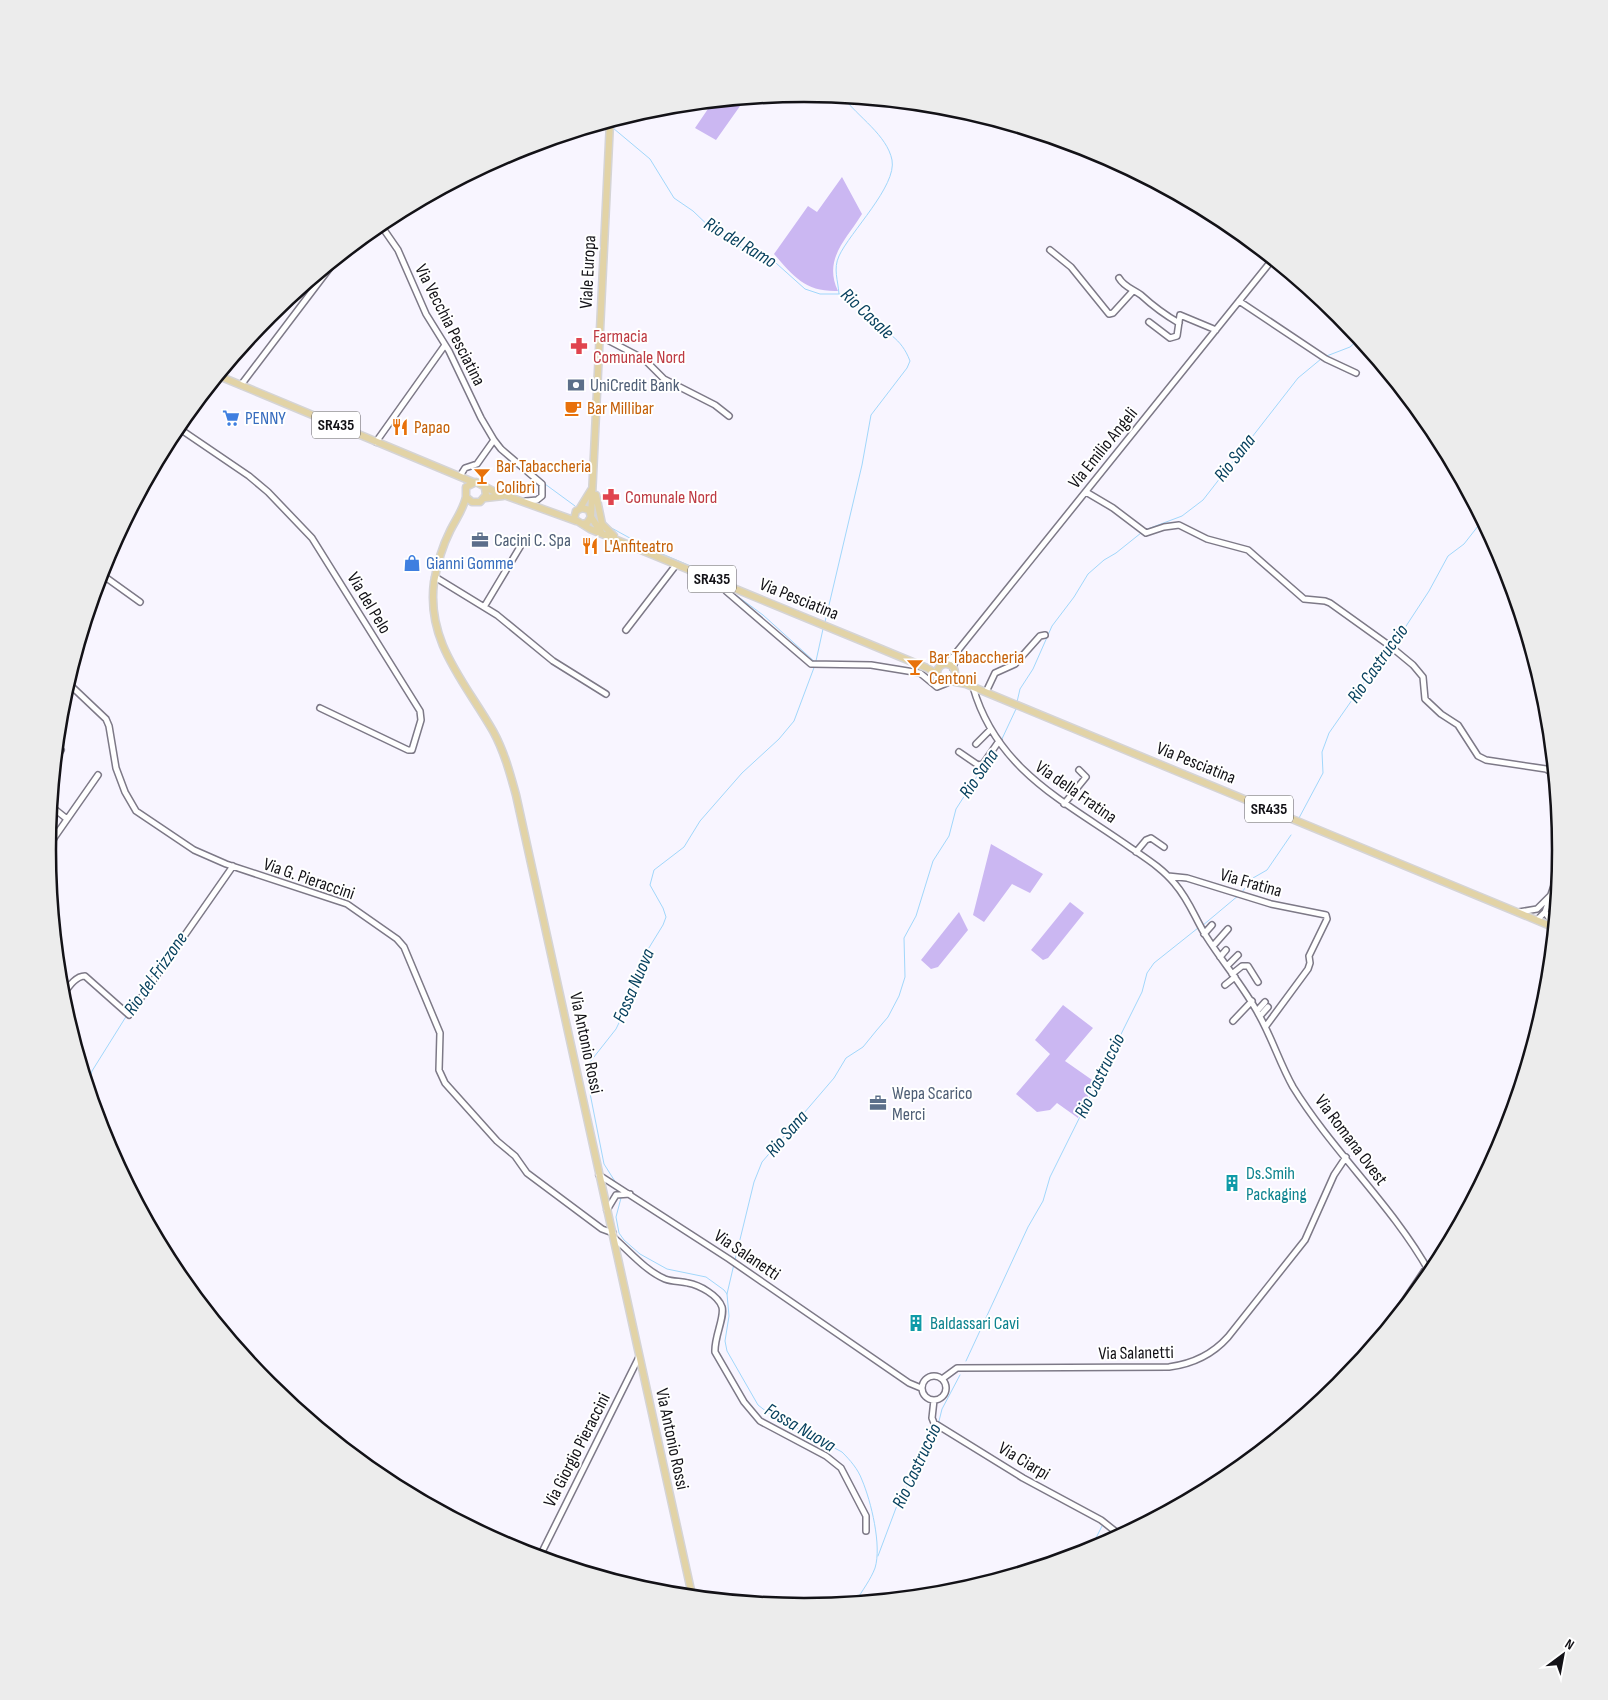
<svg xmlns="http://www.w3.org/2000/svg" width="1608" height="1700" viewBox="0 0 1608 1700" font-family="'Sofia Sans Condensed',sans-serif">
<style>
.green{fill:#cbb7f2}
.lines{fill:none;stroke-linecap:round;stroke-linejoin:round}
.stream{stroke:#a1d7fb;stroke-width:1}
.minor-casing{stroke:#7d7987;stroke-width:8}
.major-casing{stroke:#d5d4d5;stroke-width:9}
.minor{stroke:#fff;stroke-width:5}
.major{stroke:#e2d3a6;stroke-width:6}
.labels{text-anchor:middle;dominant-baseline:central;stroke-width:4;stroke-linejoin:round;paint-order:stroke}
.shield{fill:#fff;stroke:#5a595d;stroke-width:1}
.shield-label{font-size:16px;font-weight:bold;fill:#131217}
.street-label{font-size:18px;fill:#131217;stroke:#fff}
.health-label{font-size:18px;fill:#be3a42;stroke:#fff;text-anchor:start}
.service-label{font-size:18px;fill:#4e5e75;stroke:#fff;text-anchor:start}
.food-label{font-size:18px;fill:#c56008;stroke:#fff;text-anchor:start}
.shop-label{font-size:18px;fill:#366cbe;stroke:#fff;text-anchor:start}
.culture-label{font-size:18px;fill:#0d838f;stroke:#fff;text-anchor:start}
.water-label{font-size:19px;font-style:italic;fill:#09425f;stroke:#fff}
.rim{fill:none;stroke:#131217;stroke-width:2.5}
</style>
<rect width="100%" height="100%" fill="#f8f5ff"/>
<path class="green" d="M 745,99 L 716,140 L 695,128 L 712,103 Z
M 842,177 L 862,214 C 846,240 823,259 838,291 C 806,292 794,277 774,254 L 808,206 L 817,212 Z
M 991,844 L 1043,874 L 1030,893 L 1012,884 L 984,922 L 973,915 Z
M 1070,902 L 1084,913 L 1048,958 L 1043,960 L 1031,950 Z
M 959,912 L 968,930 L 938,967 L 931,969 L 921,960 Z
M 1063,1005 L 1093,1028 L 1065,1061 L 1095,1082 L 1078,1118 L 1057,1103 L 1050,1110 L 1037,1112 L 1016,1094 L 1050,1054 L 1035,1040 Z"/>
<g class="lines">
<path class="stream" d="M 613,128 L 650,159 L 674,198 L 693,211 L 715,232 L 740,247 L 767,255 L 805,289 L 820,294 L 839,294
M 451,349 L 471,391
M 1324,357 L 1350,347 L 1359,339
M 545,484 L 575,506
M 608,526 L 646,547 L 728,582
M 1145,530 L 1182,516 L 1203,500 L 1298,378 L 1321,359
M 729,590 L 763,615 L 815,662
M 825,622 L 862,465 L 871,415 L 907,368 L 910,361 C 901,337 886,333 869,319 C 858,310 853,299 839,294 C 838,280 833,269 839,256 C 850,232 897,186 892,160 C 887,135 858,117 843,97
M 1393,646 L 1429,591 L 1448,556 L 1464,544 L 1482,521
M 816,661 L 823,629
M 1017,702 L 1020,689 L 1033,669 L 1052,626 L 1074,597 L 1088,574 L 1104,560 L 1116,553 L 1141,533
M 1001,741 L 1016,709
M 1299,818 L 1323,773 L 1322,752 L 1329,733 L 1375,667 L 1391,649
M 1242,892 L 1253,878 L 1267,870 L 1291,835
M 1202,926 L 1239,895
M 88,1082 L 92,1071 L 127,1015
M 95,1106 L 139,1203
M 616,1183 L 604,1164 L 586,1073 L 590,1062 L 616,1029 L 629,1002 L 639,964 L 663,925 L 666,917 L 663,908 L 650,885 L 654,870 L 684,847 L 700,821 L 742,773 L 779,739 L 794,721 L 815,665
M 621,1198 L 616,1217 L 619,1233 L 624,1240 L 640,1254 L 667,1269 L 706,1277 L 724,1290 L 727,1294 L 729,1316 L 725,1341 L 727,1351 L 758,1405 L 767,1412 L 842,1452 C 850,1460 858,1469 862,1480 C 871,1501 882,1546 875,1568 C 871,1579 862,1591 856,1601
M 735,1260 L 754,1182 L 762,1162 L 834,1078 L 846,1058 L 863,1047 L 876,1031 L 888,1017 L 899,996 L 905,977 L 904,938 L 916,916 L 933,861 L 949,836 L 956,809 L 983,767
M 727,1294 L 734,1264
M 966,1361 L 1028,1227 L 1043,1201 L 1050,1177 L 1142,992 L 1147,973 L 1154,963 L 1198,928
M 938,1425 L 942,1409 L 960,1375
M 1090,1550 L 1102,1526
M 878,1556 L 896,1508 L 936,1428"/>
<g class="minor-casing">
<path id="minor" d="M 380,224 L 398,250 L 426,314 L 449,351 L 481,418 L 494,440 L 501,449 L 542,484 L 542,496 L 537,500 L 526,501
M 1050,250 L 1071,267 L 1109,314 L 1113,313 L 1133,291
M 1119,278 C 1124,287 1133,289 1141,295 C 1153,306 1165,315 1179,323
M 1239,301 L 1326,359 L 1356,373
M 1149,322 L 1170,338 L 1177,336 L 1180,315 L 1216,330
M 600,336 L 644,359 L 664,379 L 715,405 L 729,416
M 241,385 L 335,261
M 177,427 L 249,476 L 268,492 L 312,538 L 420,711 L 421,720 L 412,750 L 408,750 L 320,708
M 376,442 L 445,345
M 460,476 L 465,468 L 477,464 L 494,440
M 1086,492 L 1113,508 L 1146,533 L 1164,527 L 1179,525 L 1207,539 L 1248,550 L 1304,599 L 1325,601 L 1330,603 L 1390,646 L 1413,665 L 1423,677 L 1425,699 L 1441,714 L 1458,725 L 1478,756 L 1486,760 L 1546,769 L 1553,773
M 101,574 L 140,602
M 435,577 L 497,615 L 553,661 L 606,694
M 724,584 L 726,591 L 811,664 L 871,665 L 920,673 L 937,687 L 947,683
M 484,607 L 520,547
M 626,630 L 676,565
M 947,664 L 1272,260
M 953,668 L 957,655
M 68,683 L 106,719 L 109,726 L 116,768 L 125,792 L 136,811 L 194,850 L 226,864 L 347,904 L 397,939 L 404,947 L 440,1033 L 439,1070 L 445,1083 L 497,1141 L 515,1156 L 527,1173 L 602,1229 L 613,1233
M 973,687 C 997,771 1066,802 1131,848 C 1147,859 1163,869 1175,884 C 1189,900 1195,918 1206,936 C 1223,963 1244,987 1259,1015 C 1272,1038 1280,1064 1293,1087 C 1333,1152 1393,1206 1430,1273
M 986,692 L 995,673 L 1015,664 L 1040,636 L 1045,635
M 976,744 L 991,729
M 959,752 L 978,765 L 983,764 L 999,741
M 57,756 L 61,750
M 1064,804 L 1086,777 L 1079,770
M 52,807 L 67,819
M 49,832 L 54,838
M 1136,852 L 1146,840 L 1151,838 L 1164,847
M 48,853 L 54,838 L 98,775
M 1168,876 L 1187,878 L 1271,904 L 1326,915 L 1327,919 L 1309,956 L 1310,963 L 1308,969 L 1266,1026
M 1519,912 L 1537,909 L 1550,896
M 1545,912 L 1553,924
M 1537,920 L 1545,912 L 1558,874
M 1204,934 L 1212,925
M 1213,946 L 1228,929
M 1220,957 L 1226,950
M 1227,966 L 1238,955
M 1232,974 L 1242,966 L 1248,966 L 1258,982
M 1225,985 L 1235,977
M 62,996 C 68,988 75,976 85,976 L 129,1015 L 233,866
M 1257,1011 L 1265,1002
M 1260,1016 L 1268,1007
M 1233,1021 L 1252,1001
M 599,1175 L 729,1259 L 909,1383 L 921,1388
M 607,1210 L 616,1195 L 630,1194
M 614,1238 C 630,1252 646,1271 665,1279 C 673,1282 681,1281 688,1283 C 699,1285 718,1295 722,1307 C 725,1317 714,1337 715,1352 L 744,1402 L 760,1421 L 826,1456 L 841,1468 L 866,1516 L 866,1531
M 1388,1325 L 1427,1267
M922 1388a12 12 0 1 1 24 0a12 12 0 1 1-24 0Z
M 942,1379 L 957,1368 L 1169,1367 C 1192,1364 1212,1355 1228,1337 L 1305,1240 L 1334,1175 L 1346,1157
M 934,1400 L 932,1418 L 934,1423 L 1023,1478 L 1101,1520 L 1120,1535
M 540,1556 L 639,1357"/>
</g>
<g class="major-casing">
<path id="major" d="M 219,376 L 473,482
M 485,488 L 486,495 L 480,502 L 472,502 L 466,497 L 466,487 L 476,482 L 493,491 L 576,521
M 596,495 L 602,524 L 614,536
M 466,497 C 463,510 456,519 450,531 C 442,547 437,565 434,582 C 426,642 465,682 493,731 C 504,751 510,773 516,795 L 692,1595
M 485,498 L 503,496
M 580,508 L 591,490
M 582,524 L 587,523 L 591,517 L 589,510 L 582,508 L 576,511 L 574,519 L 590,529 L 862,641 L 927,668 L 937,674
M 601,532 L 591,517 L 610,122
M937 673a9 9 0 1 1 18 0a9 9 0 1 1-18 0Z
M 951,681 L 966,684 L 1553,927"/>
</g>
<use href="#minor" class="minor"/>
<use href="#major" class="major"/>
</g>
<defs>
<g id="pharmacy-bare" transform="scale(1.35)"><path d="M-2-6h4v4h4v4h-4v4h-4v-4h-4v-4h4Z" fill="#e0444e" stroke="#fff" stroke-width="2.5" paint-order="stroke"/></g>
<g id="bank-bare" transform="scale(1.35)"><path d="M-6-4H6V4H-6ZM0-2.3a2.3 2.3 0 1 0 0 4.6a2.3 2.3 0 1 0 0-4.6Z" fill="#5c6f8a" stroke="#fff" stroke-width="2.5" paint-order="stroke"/></g>
<g id="cafe-bare" transform="scale(1.35)"><path d="M-5.5-4.5H6V0H3Q3 3.5 0 3.5H-2.5Q-5.5 3.5-5.5 0ZM3-3.2v2h1.7v-2ZM-6 4.5H4V6H-6Z" fill="#e8710a" stroke="#fff" stroke-width="2.5" paint-order="stroke"/></g>
<g id="supermarket-bare" transform="scale(1.35)"><path d="M-6-5.5h2.5l.6 2H6L4.5 2H-2.5L-4.4-4H-6ZM-1.5 3.2a1.3 1.3 0 1 0 .1 0ZM3 3.2a1.3 1.3 0 1 0 .1 0Z" fill="#3f7fe0" stroke="#fff" stroke-width="2.5" paint-order="stroke"/></g>
<g id="restaurant-bare" transform="scale(1.35)"><path d="M-5-6h1v4h1v-4h1v4h1v-4h1v5L-1.5 .5V6h-2V.5L-5-1ZM5-6V6H3V1.5H1.5Q1.5-4 5-6Z" fill="#e8710a" stroke="#fff" stroke-width="2.5" paint-order="stroke"/></g>
<g id="bar-bare" transform="scale(1.35)"><path d="M-6-5H6L.8 .8V4.5H3.5V6h-7V4.5H-.8V.8Z" fill="#e8710a" stroke="#fff" stroke-width="2.5" paint-order="stroke"/></g>
<g id="office-bare" transform="scale(1.35)"><path d="M-6-3h4V-5.5h4V-3h4V5H-6ZM-1-4.5V-3h2v-1.5ZM-6 0V1H6V0Z" fill="#5c6f8a" stroke="#fff" stroke-width="2.5" paint-order="stroke"/></g>
<g id="shop-bare" transform="scale(1.35)"><path d="M-5-2.5h2.3a2.7 3.5 0 0 1 5.4 0H5L5.5 6h-11ZM-1.5-2.5h3a1.5 2.3 0 0 0-3 0Z" fill="#3f7fe0" stroke="#fff" stroke-width="2.5" paint-order="stroke"/></g>
<g id="building-bare" transform="scale(1.35)"><path d="M-4-6H4V6H1V3H-1V6H-4ZM-2.5-4.3h1.7v1.8h-1.7ZM.8-4.3h1.7v1.8H.8ZM-2.5-1h1.7V.8h-1.7ZM.8-1h1.7V.8H.8Z" fill="#0f9aa8" stroke="#fff" stroke-width="2.5" paint-order="stroke"/></g>
</defs>
<g fill-rule="evenodd">
<use href="#pharmacy-bare" x="579" y="346"/>
<use href="#bank-bare" x="576" y="385"/>
<use href="#cafe-bare" x="573" y="408"/>
<use href="#supermarket-bare" x="231" y="418"/>
<use href="#restaurant-bare" x="400" y="427"/>
<use href="#bar-bare" x="482" y="476"/>
<use href="#pharmacy-bare" x="611" y="497"/>
<use href="#office-bare" x="480" y="540"/>
<use href="#restaurant-bare" x="590" y="546"/>
<use href="#shop-bare" x="412" y="563"/>
<use href="#bar-bare" x="915" y="667"/>
<use href="#office-bare" x="878" y="1103"/>
<use href="#building-bare" x="1232" y="1183"/>
<use href="#building-bare" x="916" y="1323"/>
</g>
<g class="labels">
<g class="shield">
<rect x="312" y="411.5" width="48" height="27" rx="4"/>
<rect x="688" y="565.5" width="48" height="27" rx="4"/>
<rect x="1245" y="795.5" width="48" height="27" rx="4"/>
</g>
<g class="shield-label">
<text x="336" y="425">SR435</text>
<text x="712" y="579">SR435</text>
<text x="1269" y="809">SR435</text>
</g>
<g class="street-label">
<text transform="translate(588 272) rotate(-87)">Viale Europa</text>
<text transform="translate(450 325) rotate(63)">Via Vecchia Pesciatina</text>
<text transform="translate(1103 448) rotate(-51)">Via Emilio Angeli</text>
<text transform="translate(799 599) rotate(22)">Via Pesciatina</text>
<text transform="translate(369 603) rotate(59)">Via del Pelo</text>
<text transform="translate(1196 763) rotate(22)">Via Pesciatina</text>
<text transform="translate(1076 792) rotate(35)">Via della Fratina</text>
<text transform="translate(309 879) rotate(19)">Via G. Pieraccini</text>
<text transform="translate(1251 883) rotate(16)">Via Fratina</text>
<text transform="translate(586 1043) rotate(78)">Via Antonio Rossi</text>
<text transform="translate(1351 1140) rotate(53)">Via Romana Ovest</text>
<text transform="translate(747 1255) rotate(34)">Via Salanetti</text>
<text transform="translate(1136 1353) rotate(-1)">Via Salanetti</text>
<text transform="translate(672 1439) rotate(78)">Via Antonio Rossi</text>
<text transform="translate(577 1450) rotate(-63)">Via Giorgio Pieraccini</text>
<text transform="translate(1024 1461) rotate(31)">Via Ciarpi</text>
</g>
<g class="health-label">
<text x="593" y="336">Farmacia<tspan x="593" dy="21">Comunale Nord</tspan></text>
<text x="625" y="497">Comunale Nord</text>
</g>
<g class="service-label">
<text x="590" y="385">UniCredit Bank</text>
<text x="494" y="540">Cacini C. Spa</text>
<text x="892" y="1093">Wepa Scarico<tspan x="892" dy="21">Merci</tspan></text>
</g>
<g class="food-label">
<text x="587" y="408">Bar Millibar</text>
<text x="414" y="427">Papao</text>
<text x="496" y="466">Bar Tabaccheria<tspan x="496" dy="21">Colibrì</tspan></text>
<text x="604" y="546">L'Anfiteatro</text>
<text x="929" y="657">Bar Tabaccheria<tspan x="929" dy="21">Centoni</tspan></text>
</g>
<g class="shop-label">
<text x="245" y="418">PENNY</text>
<text x="426" y="563">Gianni Gomme</text>
</g>
<g class="culture-label">
<text x="1246" y="1173">Ds.Smih<tspan x="1246" dy="21">Packaging</tspan></text>
<text x="930" y="1323">Baldassari Cavi</text>
</g>
<g class="water-label">
<text transform="translate(740 243) rotate(31)">Rio del Ramo</text>
<text transform="translate(867 314) rotate(43)">Rio Casale</text>
<text transform="translate(1235 458) rotate(-52)">Rio Sana</text>
<text transform="translate(1378 664) rotate(-55)">Rio Castruccio</text>
<text transform="translate(979 774) rotate(-56)">Rio Sana</text>
<text transform="translate(156 974) rotate(-55)">Rio del Frizzone</text>
<text transform="translate(634 986) rotate(-67)">Fossa Nuova</text>
<text transform="translate(1100 1076) rotate(-64)">Rio Castruccio</text>
<text transform="translate(787 1134) rotate(-49)">Rio Sana</text>
<text transform="translate(800 1428) rotate(30)">Fossa Nuova</text>
<text transform="translate(917 1466) rotate(-65)">Rio Castruccio</text>
</g>
</g>
<path d="M0 0H1608V1700H0ZM56 850a748 748 0 1 1 1496 0a748 748 0 1 1-1496 0Z" fill="#ececec" fill-rule="evenodd"/>
<path class="rim" d="M56 850a748 748 0 1 1 1496 0a748 748 0 1 1-1496 0Z"/>
<g transform="translate(1563 1655) rotate(32)" stroke="#ffffff" stroke-width="4" paint-order="stroke">
<path d="M0-4L9 19L0 12L-9 19Z" fill="#131217"/>
<text y="-8" font-size="14" font-weight="bold" text-anchor="middle" fill="#131217">N</text>
</g>
</svg>
